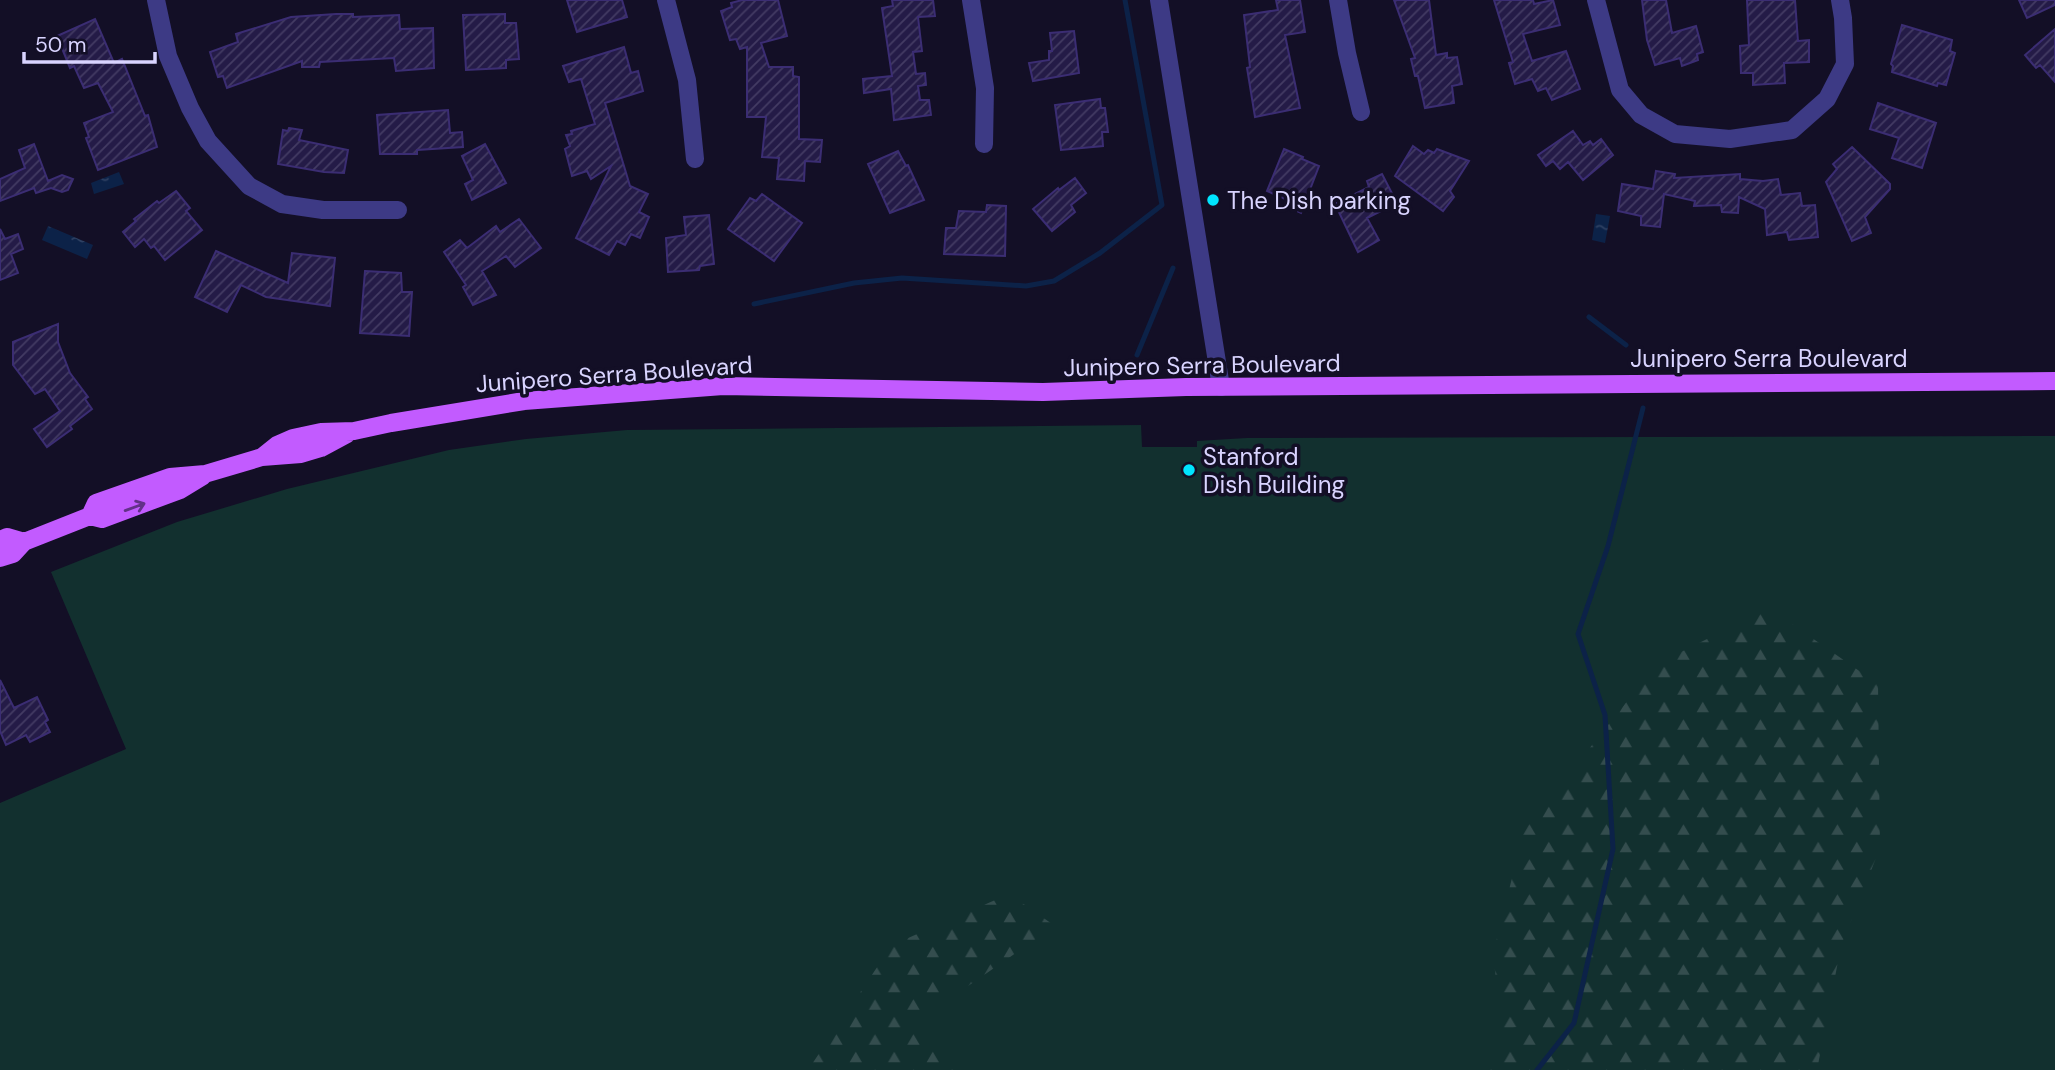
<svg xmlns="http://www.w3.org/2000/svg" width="2055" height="1070" viewBox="0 0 2055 1070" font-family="'DM Sans',sans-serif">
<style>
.green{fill:#12302f}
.forest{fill:url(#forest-firs)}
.water{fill:url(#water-ripples)}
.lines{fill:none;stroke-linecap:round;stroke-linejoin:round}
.stream{stroke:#0c2248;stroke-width:5}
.building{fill:url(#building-hatch);stroke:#3b2d73;stroke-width:2}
.minor{stroke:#3d3a85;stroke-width:18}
.tertiary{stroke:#3d3a85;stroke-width:18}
.primary{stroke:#c25bff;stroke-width:18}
.oneway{stroke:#623188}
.poi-dot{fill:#00e5ff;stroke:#130f26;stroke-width:2.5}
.labels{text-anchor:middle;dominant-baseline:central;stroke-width:7;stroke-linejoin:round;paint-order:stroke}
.poi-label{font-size:24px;fill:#d9d4ff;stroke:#130f26;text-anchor:start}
.street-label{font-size:24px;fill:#d9d4ff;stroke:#130f26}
</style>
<defs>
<pattern id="forest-firs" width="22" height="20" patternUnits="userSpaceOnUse" patternTransform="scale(1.75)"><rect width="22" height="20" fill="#12302f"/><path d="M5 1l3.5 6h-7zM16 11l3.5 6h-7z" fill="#344d4e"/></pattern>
<pattern id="water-ripples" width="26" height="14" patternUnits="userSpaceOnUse" patternTransform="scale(1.75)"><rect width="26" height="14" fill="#0c2248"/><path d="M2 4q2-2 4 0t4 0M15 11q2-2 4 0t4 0" fill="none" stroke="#2f4163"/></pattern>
<pattern id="building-hatch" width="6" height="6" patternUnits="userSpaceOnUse" patternTransform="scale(1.75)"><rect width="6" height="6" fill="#241b47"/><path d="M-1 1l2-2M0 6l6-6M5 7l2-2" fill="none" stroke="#433b63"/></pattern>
</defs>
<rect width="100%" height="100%" fill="#130f26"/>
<path class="green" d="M 1141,425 L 1142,447 L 1197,447 L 1197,441 L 1247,438 L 2055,436 L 2055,1070 L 0,1070 L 0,803 L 126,749 L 51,572 L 177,522 L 287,489 L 449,450 L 526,439 L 627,430 Z"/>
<path class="forest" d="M 1769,608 L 1878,684 L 1880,848 L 1841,946 L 1817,1070 L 1486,1070 L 1544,1019 L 1502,1031 L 1493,954 L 1524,830 L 1657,664 Z
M 1009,894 L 1055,926 L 916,1022 L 956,1070 L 808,1070 L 892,945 Z"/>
<path class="water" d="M 119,172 L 124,184 L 94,194 L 91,183 Z
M 1596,214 L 1610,216 L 1605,243 L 1592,240 Z
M 48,226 L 93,245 L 87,259 L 42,240 Z"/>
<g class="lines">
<path class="stream" d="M 754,304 L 854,283 L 902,278 L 1026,286 L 1054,281 L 1100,253 L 1162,205 L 1125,0
M 1589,317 L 1626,345
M 1137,355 L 1173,268
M 1537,1070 L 1574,1023 L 1613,849 L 1605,715 L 1578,634 L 1608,546 L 1643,408"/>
</g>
<path class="building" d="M 567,0 L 622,0 L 627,17 L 577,32 Z
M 742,0 L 778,0 L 787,36 L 761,43 L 769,67 L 793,67 L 793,76 L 799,77 L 799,139 L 822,140 L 820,162 L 805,161 L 804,181 L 777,179 L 779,158 L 762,157 L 766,117 L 747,117 L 747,47 L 740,49 L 736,39 L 730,40 L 721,11 L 732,7 L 731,3 Z
M 892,0 L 933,0 L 935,16 L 918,17 L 922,51 L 913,52 L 916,74 L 925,73 L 926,85 L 918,86 L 920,100 L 929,100 L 931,115 L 894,120 L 891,89 L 864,93 L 863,79 L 892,76 L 882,8 L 893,6 Z
M 1276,0 L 1300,0 L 1305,32 L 1285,35 L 1300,108 L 1255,117 L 1247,68 L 1250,67 L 1244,15 L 1278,10 Z
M 1394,0 L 1429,0 L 1436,55 L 1447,53 L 1447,58 L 1457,57 L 1462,84 L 1452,86 L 1454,103 L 1425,108 L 1418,76 L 1415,76 L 1411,59 L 1415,58 Z
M 1494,0 L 1533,0 L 1534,4 L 1553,0 L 1560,25 L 1523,34 L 1532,61 L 1566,51 L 1580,89 L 1552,100 L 1546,88 L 1538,91 L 1532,79 L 1515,84 L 1509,63 L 1513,62 Z
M 1642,0 L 1666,0 L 1672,33 L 1696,26 L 1703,52 L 1697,54 L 1698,60 L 1682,66 L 1680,58 L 1655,65 L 1647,40 Z
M 1747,0 L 1795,0 L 1798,41 L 1809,40 L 1809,62 L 1784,63 L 1785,83 L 1753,85 L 1753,73 L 1741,73 L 1740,46 L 1749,45 Z
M 2019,0 L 2055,0 L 2055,5 L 2027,18 Z
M 336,14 L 353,14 L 353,17 L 399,15 L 400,29 L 433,28 L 434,68 L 396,71 L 394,58 L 320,62 L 319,67 L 302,67 L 302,61 L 227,88 L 223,76 L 218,77 L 210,52 L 238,42 L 236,34 L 291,17 Z
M 505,14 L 505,23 L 516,23 L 519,59 L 506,60 L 506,68 L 466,70 L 463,15 Z
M 95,19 L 114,63 L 122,59 L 145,116 L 148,115 L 157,147 L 98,170 L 86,138 L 89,137 L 84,123 L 113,112 L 98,83 L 84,88 L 74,66 L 70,68 L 57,36 Z
M 1902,25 L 1952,40 L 1950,51 L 1955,53 L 1946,85 L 1938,83 L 1937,86 L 1892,72 L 1893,66 L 1891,64 Z
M 2055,29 L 2055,82 L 2040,65 L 2036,68 L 2025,55 Z
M 1074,31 L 1079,73 L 1033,81 L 1029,63 L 1049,60 L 1049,51 L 1052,51 L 1050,33 Z
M 624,47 L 631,73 L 638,71 L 643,91 L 605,103 L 630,186 L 648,194 L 639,212 L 649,217 L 640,238 L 631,234 L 625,245 L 617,241 L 609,255 L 576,238 L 611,166 L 591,179 L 587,171 L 572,176 L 565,149 L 570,146 L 566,135 L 572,134 L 571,131 L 595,124 L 581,79 L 569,82 L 563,66 Z
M 1100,99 L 1101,108 L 1105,108 L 1108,132 L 1102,132 L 1103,146 L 1061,150 L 1055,105 Z
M 1878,103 L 1936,123 L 1922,168 L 1892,158 L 1899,138 L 1870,129 Z
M 448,110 L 450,133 L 462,132 L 463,147 L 417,150 L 417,154 L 380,154 L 377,115 Z
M 289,128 L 302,130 L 299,140 L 348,150 L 344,173 L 324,172 L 278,164 L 283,130 L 288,131 Z
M 1573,131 L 1583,145 L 1590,141 L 1593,145 L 1601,139 L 1613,155 L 1583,180 L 1568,162 L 1560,169 L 1553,161 L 1546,166 L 1538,155 Z
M 34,144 L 48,181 L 62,175 L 73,179 L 68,190 L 62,192 L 51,188 L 36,193 L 34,188 L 0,201 L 0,179 L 25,168 L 19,150 Z
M 485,144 L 506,183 L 472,200 L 465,184 L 473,180 L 462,156 Z
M 1413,146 L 1424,154 L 1428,150 L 1434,153 L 1437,149 L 1469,161 L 1450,191 L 1454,197 L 1443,211 L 1395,176 Z
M 1852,147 L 1890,184 L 1890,189 L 1865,217 L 1871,233 L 1852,241 L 1826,182 L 1837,169 L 1833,164 Z
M 1284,149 L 1303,157 L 1302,159 L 1319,166 L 1301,213 L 1288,207 L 1290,201 L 1267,191 Z
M 898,151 L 906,166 L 908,165 L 924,200 L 890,213 L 868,164 Z
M 1656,171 L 1675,174 L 1674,178 L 1740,174 L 1740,179 L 1763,181 L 1778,179 L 1781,195 L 1800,193 L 1802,206 L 1815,205 L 1818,237 L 1789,240 L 1787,232 L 1767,235 L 1765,209 L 1739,197 L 1738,213 L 1722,212 L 1721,205 L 1694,206 L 1695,201 L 1664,194 L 1660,227 L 1641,225 L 1641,216 L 1618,211 L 1622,184 L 1653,189 Z
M 1382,174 L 1397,203 L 1367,218 L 1379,240 L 1358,252 L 1335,204 L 1369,187 L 1367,181 Z
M 1075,178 L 1086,193 L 1071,205 L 1075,212 L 1052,231 L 1033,209 L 1058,188 L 1059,190 Z
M 176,191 L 190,208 L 186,211 L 202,230 L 165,260 L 154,246 L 151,248 L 144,239 L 135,247 L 123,232 L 136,221 L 134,219 L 157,201 L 159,203 Z
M 762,194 L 802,223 L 774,261 L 728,229 L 750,198 L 756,201 Z
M 987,205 L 1006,206 L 1005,256 L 944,254 L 946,228 L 956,228 L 959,211 L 986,212 Z
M 709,215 L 714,264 L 700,266 L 699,270 L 668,272 L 666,238 L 686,235 L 684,217 Z
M 519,219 L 541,248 L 515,267 L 506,256 L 482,271 L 496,295 L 473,305 L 463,287 L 466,285 L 444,252 L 460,240 L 467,248 L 496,226 L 500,232 Z
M 0,229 L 5,239 L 18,234 L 23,249 L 11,254 L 18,273 L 0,280 Z
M 216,251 L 288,283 L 292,253 L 335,258 L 330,306 L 266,297 L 241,285 L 227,312 L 195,297 Z
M 365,271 L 401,273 L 402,292 L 412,292 L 409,336 L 360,333 Z
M 58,324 L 58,342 L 70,373 L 88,397 L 85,399 L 92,409 L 70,426 L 72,429 L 47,447 L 34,429 L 60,411 L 45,389 L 35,394 L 13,365 L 13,342 Z
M 0,680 L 14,708 L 37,697 L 48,720 L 45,722 L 50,732 L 30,742 L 26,735 L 6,745 L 0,731 Z"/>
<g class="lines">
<path class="minor" d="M 156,0 L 168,56 L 190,108 L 208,141 L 249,186 L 282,204 L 323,210 L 398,210
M 666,0 L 687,80 L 695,159
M 971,0 L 985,88 L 984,144
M 1338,0 L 1347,53 L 1361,112
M 1596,0 L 1620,90 L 1641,115 L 1675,134 L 1730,139 L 1792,130 L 1827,99 L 1845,64 L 1843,18 L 1840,0"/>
<path class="tertiary" d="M 1159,0 L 1221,387"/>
<path class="primary" d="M 262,457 L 277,445 L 293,438 L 321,432 L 354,431 L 391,423 L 524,401 L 723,386 L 1043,392 L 1186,387 L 2055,381
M 90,516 L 96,503 L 170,477 L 205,474 L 262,457 L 301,454 L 321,448 L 347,434
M 0,540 L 7,537 L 24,542
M 0,558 L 13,554 L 24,542 L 90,516 L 102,519 L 180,490 L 203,476"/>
</g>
<defs><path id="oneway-shaft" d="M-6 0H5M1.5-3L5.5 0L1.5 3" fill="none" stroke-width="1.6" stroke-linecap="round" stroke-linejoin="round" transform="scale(1.75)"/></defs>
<use class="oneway" href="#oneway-shaft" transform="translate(135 507) rotate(-20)"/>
<g class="poi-dot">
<circle cx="1213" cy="200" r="7"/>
<circle cx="1189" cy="470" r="7"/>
</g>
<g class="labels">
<g class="poi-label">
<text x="1227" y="200">The Dish parking</text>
<text x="1203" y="456">Stanford<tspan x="1203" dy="28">Dish Building</tspan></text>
</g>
<g class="street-label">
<text x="1769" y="358">Junipero Serra Boulevard</text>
<text transform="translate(1202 365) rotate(-1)">Junipero Serra Boulevard</text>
<text transform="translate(614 374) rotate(-4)">Junipero Serra Boulevard</text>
</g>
</g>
<path d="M24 52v10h131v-10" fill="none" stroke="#d9d4ff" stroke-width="3.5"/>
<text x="35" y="52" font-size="21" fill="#d9d4ff" stroke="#130f26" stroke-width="5" paint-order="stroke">50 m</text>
</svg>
